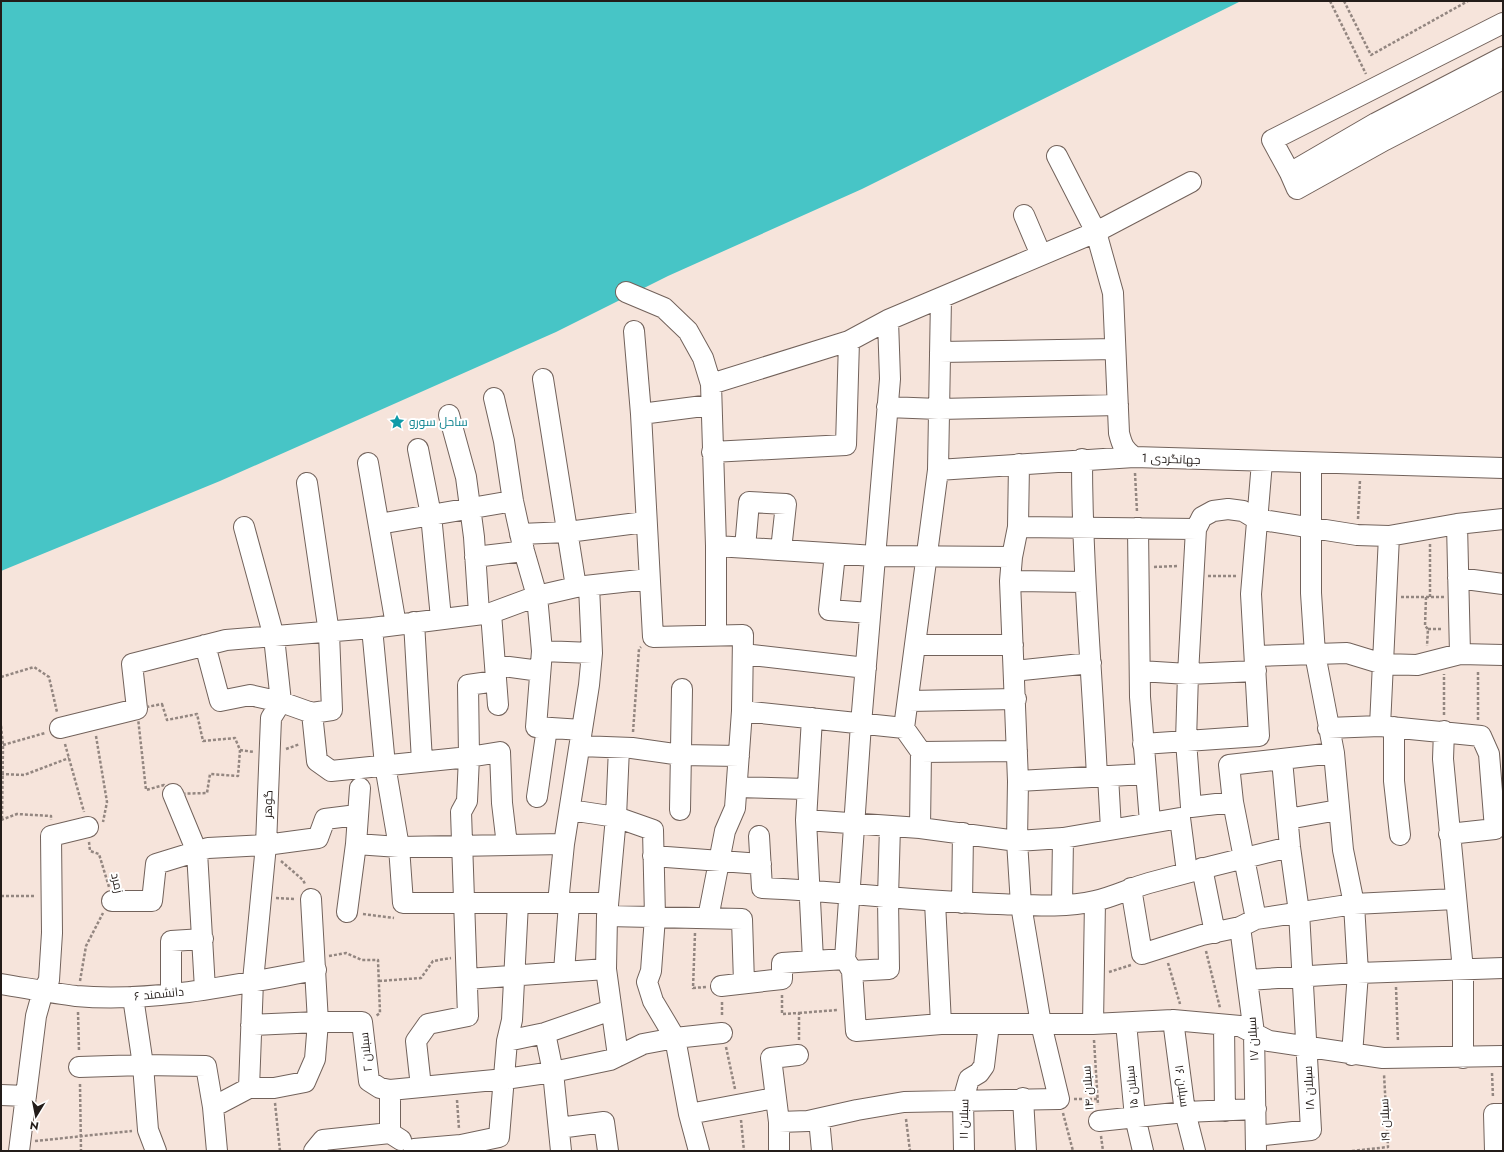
<svg xmlns="http://www.w3.org/2000/svg" width="1504" height="1152" viewBox="0 0 1504 1152" font-family="Jost,Cairo,sans-serif">
<style>
.water{fill:#47c5c6}
.lines{fill:none;stroke-linecap:round;stroke-linejoin:round}
.minor-casing{stroke:#72625b;stroke-width:22}
.path{stroke:#938680;stroke-width:2.5;stroke-dasharray:3 2;stroke-linecap:butt}
.minor{stroke:#fff;stroke-width:20}
.labels{text-anchor:middle;dominant-baseline:central;stroke-width:4;stroke-linejoin:round;paint-order:stroke}
.culture-label{font-size:12px;fill:#0d838f;stroke:#fff;text-anchor:start}
.street-label{font-size:12px;fill:#231c19;stroke:#fff}
</style>
<rect width="100%" height="100%" fill="#f6e4db"/>
<path class="water" d="M 1,1 L 1241,1 L 862,189 L 668,276 L 556,332 L 220,481 L 1,571 Z"/>
<g class="lines">
<g class="minor-casing">
<path id="minor" d="M 1503,57 L 1376,123 L 1290,173 L 1297,189 L 1385,140 L 1503,79
M 1057,156 L 1096,232 L 1113,293 L 1119,433 C 1122,445 1124,450 1134,457 L 1503,468
M 1290,173 L 1272,140 L 1503,23
M 1024,215 L 1041,255
M 626,292 L 664,308 L 688,331 L 703,358 L 711,384
M 634,331 L 641,414 L 653,637 L 743,635 L 742,711 L 904,728 L 921,752 L 920,828
M 940,352 L 1115,349
M 543,379 L 576,587
M 494,398 L 504,441 L 513,501 L 524,551 L 537,596 L 542,651 L 536,727 L 582,730
M 887,407 L 939,409 L 1118,405
M 641,414 L 711,405
M 449,415 L 466,477 L 474,537 L 479,613
M 418,449 L 431,515 L 441,618
M 712,452 L 846,445 L 849,341
M 1082,459 C 1082,565 1092,671 1097,777
M 368,463 L 396,625
M 1311,463 L 1311,593 L 1315,654 L 1334,753 L 1343,850 L 1354,904 L 1358,973 L 1352,1055
M 938,470 L 1134,457
M 379,524 L 513,501
M 1457,524 L 1460,654
M 1018,527 L 1196,529
M 1138,528 L 1140,697 L 1150,822
M 520,534 L 568,532 L 645,522
M 716,546 L 875,556 L 1012,557 L 1010,581 L 1018,781 L 1017,841 L 1021,905 L 1041,1024 L 1059,1099 L 904,1102 L 857,1110 L 808,1121 L 779,1122
M 745,548 L 749,502 L 786,504 L 781,550
M 835,554 L 829,610 L 870,613
M 475,557 L 524,551
M 1012,557 L 1018,527 L 1019,464
M 1458,578 L 1503,584
M 1010,581 L 1084,582
M 491,613 L 498,705
M 414,622 L 422,761
M 372,628 L 385,765 L 399,847 L 403,903 L 608,903
M 716,635 L 716,546 L 711,384 L 849,341 L 888,320 L 1096,232 L 1191,182
M 205,645 L 220,701 L 250,695 L 281,702 L 312,713 L 332,710 L 329,633 L 307,483
M 915,645 L 1013,645
M 542,651 L 592,653
M 743,654 L 866,668
M 1255,656 L 1347,653 L 1383,664 L 1417,665 L 1460,654 L 1503,655
M 495,665 L 540,671
M 1014,671 L 1091,663
M 1140,671 L 1188,674 L 1256,671
M 909,701 L 1016,699
M 312,713 L 317,761 L 331,771 L 469,757 L 500,752 L 502,803 L 507,845
M 812,718 L 806,820 L 813,960
M 1380,726 L 1389,536
M 1394,727 L 1394,781 L 1400,835
M 60,728 L 137,709 L 132,664 L 226,640 L 372,628 L 491,613 L 537,596 L 576,587 L 649,579
M 904,728 L 938,470 L 941,298
M 1328,728 L 1380,726 L 1481,736 L 1489,754 L 1495,829 L 1449,834
M 1444,731 L 1443,759 L 1463,970 L 1463,1058
M 1143,744 L 1259,736 L 1251,594 L 1262,462
M 580,746 L 632,748 L 681,755 L 739,756
M 921,752 L 1017,751
M 1108,776 L 1111,829
M 1018,781 L 1146,774
M 737,787 L 807,789
M 173,794 L 197,852 L 205,989
M 537,797 L 547,728
M 1233,802 L 1191,807 L 1186,741 L 1188,674 L 1196,529 L 1202,517 L 1213,511 L 1228,509 L 1243,511 L 1256,519 L 1357,535 L 1389,536 L 1457,524 L 1503,519
M 570,810 L 616,817 L 653,830 L 655,917 L 651,971 L 647,982 L 653,1001 L 675,1038 L 689,1114 L 699,1151
M 680,810 L 682,689
M 1288,819 L 1338,810
M 806,820 L 920,828 L 1017,841 L 1063,838 L 1180,818 L 1187,872
M 759,836 L 762,888 C 841,891 919,902 998,904 C 1029,905 1064,908 1095,901 C 1113,897 1131,888 1149,883 C 1196,870 1243,858 1290,847
M 356,844 L 399,847 L 564,844
M 653,856 L 761,864
M 1202,868 L 1215,933
M 1131,888 L 1142,954 L 1202,935 L 1240,927 L 1256,919 L 1354,904 L 1455,899
M 311,899 L 318,1022 L 362,1022 L 369,1081 L 380,1088 L 390,1090 L 505,1079 L 553,1072 L 610,1060 L 643,1044 L 675,1038 L 722,1033
M 112,901 L 152,901 L 156,864 L 208,848 L 266,845 L 318,838 L 325,819 L 357,815
M 935,902 L 941,1024
M 558,903 L 564,844 L 589,685 L 592,653 L 589,586
M 962,903 L 963,833
M 1062,905 L 1063,838
M 347,912 L 356,844 L 360,788
M 607,916 L 742,919 L 744,983
M 708,918 L 725,831 L 735,808 L 742,711
M 1256,919 L 1233,802 L 1229,765 L 1334,753
M 1240,927 L 1254,1033 L 1256,1151
M 845,959 L 861,724 L 890,379 L 888,320
M 852,971 L 889,969 L 888,898 L 890,826
M 564,972 L 569,903
M 467,979 L 606,969
M 1247,980 L 1358,973 L 1503,968
M 1,984 C 26,988 51,993 76,996 C 155,1003 239,984 316,970
M 721,986 L 782,979 L 782,963 L 845,959 L 852,971 L 856,1031 L 941,1024 L 1093,1024 L 1173,1020 L 1240,1026 L 1269,1041 L 1383,1058 L 1503,1056
M 171,993 L 171,941 L 203,939
M 133,997 L 143,1065 L 206,1066 L 213,1107 L 217,1151
M 1173,1020 L 1185,1112 L 1195,1151
M 1126,1023 L 1135,1117 L 1143,1151
M 1093,1024 L 1095,901
M 1224,1025 L 1225,1111
M 545,1033 L 553,1072 L 561,1151
M 507,1041 L 545,1033 L 611,1010
M 618,1056 L 606,969 L 607,916 L 616,817 L 619,748
M 79,1067 L 143,1065 L 148,1130 L 156,1151
M 421,1087 L 416,1041 L 428,1024 L 468,1016 L 461,812 L 467,801 L 469,757 L 468,685 L 496,681
M 249,1088 L 274,1088 L 305,1082 L 315,1059 L 318,1022 L 251,1025
M 390,1090 L 390,1133 L 401,1140
M 1,1095 L 26,1096
M 1023,1098 L 1026,1151
M 213,1107 L 249,1088 L 253,981 L 266,845 L 271,718 L 281,702 L 274,637 L 244,527
M 689,1114 L 775,1098
M 819,1119 L 822,1151
M 1099,1121 L 1185,1112 L 1256,1109
M 559,1128 L 604,1122 L 608,1151
M 1256,1136 L 1311,1130 L 1299,912 L 1290,847 L 1282,760
M 414,1149 L 461,1145 L 499,1137 L 507,1041 L 512,1020 L 518,903
M 19,1151 L 36,1016 L 43,991 L 49,980 L 52,933 L 51,836 L 88,827
M 314,1151 L 323,1140 L 390,1133
M 779,1151 L 779,1122 L 771,1058 L 798,1055
M 964,1151 L 963,1100 L 969,1079 L 979,1073 L 984,1066 L 989,1024
M 1495,1151 L 1494,1114 L 1503,1114"/>
</g>
<path class="path" d="M 1330,1 L 1366,74
M 1344,1 L 1371,55 L 1468,1
M 1135,473 L 1137,512
M 1358,519 L 1360,480
M 1430,544 L 1430,597
M 1154,567 L 1177,566
M 1208,576 L 1237,576
M 1401,597 L 1444,597
M 1426,597 L 1425,626 L 1428,629 L 1427,646
M 1428,629 L 1443,629
M 1,677 L 34,667 L 49,677 L 57,712
M 162,704 L 167,720 L 197,714 L 203,741 L 235,738 L 240,750 L 238,776 L 210,774 L 207,793 L 173,794 L 164,785 L 146,790 L 137,709 Z
M 1444,715 L 1444,674
M 1478,720 L 1478,671
M 1,726 L 3,745 L 2,819
M 633,732 L 639,649 L 641,647
M 96,736 L 107,802 L 103,822
M 65,744 L 84,812
M 3,745 L 45,733
M 286,749 L 300,744
M 240,750 L 254,752
M 1,774 L 24,775 L 69,758
M 1,820 L 17,814 L 51,816 L 51,820
M 89,842 L 90,851 L 99,854 L 109,887
M 281,861 L 303,880 L 305,884
M 1,896 L 36,896
M 276,898 L 295,899
M 363,914 L 394,918
M 695,933 L 693,988 L 706,987
M 1206,951 L 1220,1008
M 329,956 L 346,953 L 362,960 L 378,960 L 380,1013 L 376,1016
M 1168,963 L 1180,1004
M 1109,972 L 1131,965
M 80,981 L 86,946 L 103,913
M 379,981 L 421,978 L 433,961 L 451,958
M 1396,987 L 1398,1042
M 782,995 L 782,1014 L 799,1013 L 799,1040
M 722,1002 L 722,1017
M 78,1012 L 79,1051
M 799,1013 L 838,1010
M 1094,1040 L 1098,1105
M 726,1047 L 735,1089
M 1492,1073 L 1493,1098
M 80,1084 L 81,1151
M 1074,1099 L 1097,1099
M 457,1100 L 459,1129
M 275,1103 L 280,1151
M 1063,1113 L 1073,1151
M 906,1119 L 910,1151
M 741,1120 L 744,1151
M 1101,1136 L 1103,1151
M 35,1141 L 132,1131
M 1352,1151 L 1388,1147 L 1384,1074"/>
<use href="#minor" class="minor"/>
</g>
<defs>
<g id="sight-bare" transform="scale(1.2)"><path d="M0-6L1.8-2.2L6-1.7L2.9 1.2L3.7 5.4L0 3.3L-3.7 5.4L-2.9 1.2L-6-1.7L-1.8-2.2Z" fill="#0f9aa8" stroke="#fff" stroke-width="2.5" paint-order="stroke"/></g>
</defs>
<g fill-rule="evenodd">
<use href="#sight-bare" x="397" y="422"/>
</g>
<g class="labels">
<g class="culture-label">
<text x="409" y="422">ساحل سورو</text>
</g>
<g class="street-label">
<text transform="translate(1171 459) rotate(2)">جهانگردی 1</text>
<text transform="translate(268 804) rotate(-88)">گوهر</text>
<text transform="translate(117 883) rotate(78)">زمرد</text>
<text transform="translate(159 994) rotate(-6)">دانشمند ۶</text>
<text transform="translate(1253 1039) rotate(-94)">سبلان ۱۷</text>
<text transform="translate(366 1052) rotate(-96)">سبلان ۲</text>
<text transform="translate(1182 1086) rotate(82)">سبلان ۱۶</text>
<text transform="translate(1132 1087) rotate(-96)">سبلان ۱۵</text>
<text transform="translate(1088 1088) rotate(-94)">سبلان ۱۴</text>
<text transform="translate(1309 1088) rotate(-93)">سبلان ۱۸</text>
<text transform="translate(964 1119) rotate(-89)">سبلان ۱۱</text>
<text transform="translate(1385 1120) rotate(-92)">سبلان ۱۹</text>
</g>
</g>
<rect width="1504" height="1152" fill="none" stroke="#231c19" stroke-width="4"/>
<g transform="translate(36 1116) rotate(190)" stroke="#ffffff" stroke-width="3" paint-order="stroke">
<path d="M0-3L7 15L0 10L-7 15Z" fill="#231c19"/>
<text y="-6" font-size="11" font-weight="bold" text-anchor="middle" fill="#231c19">N</text>
</g>
</svg>
